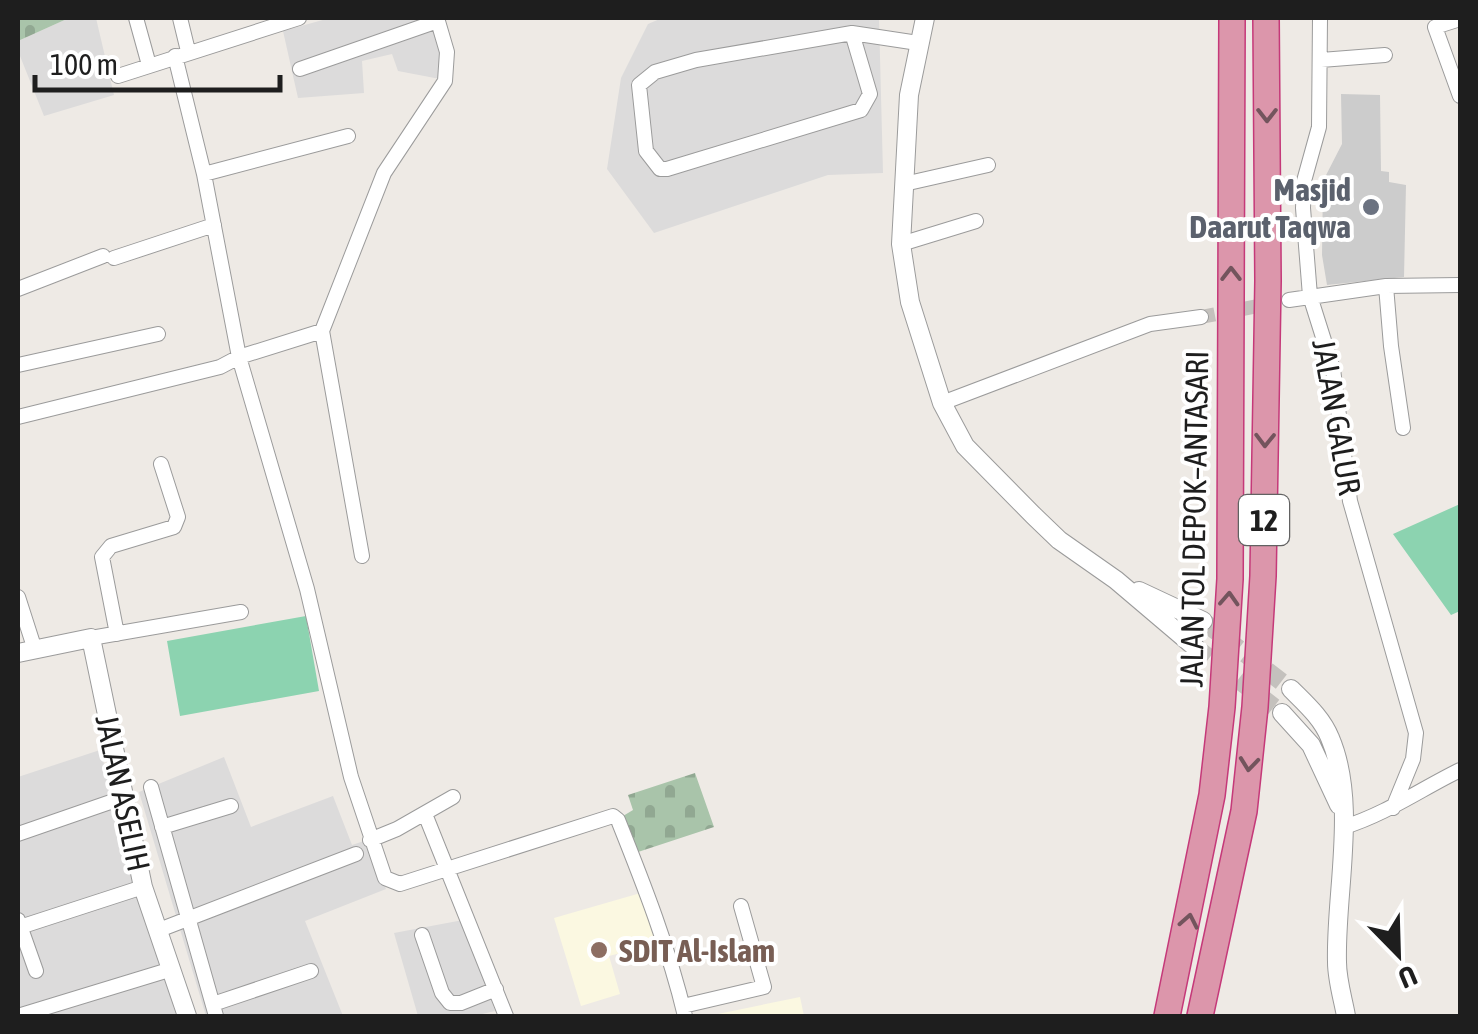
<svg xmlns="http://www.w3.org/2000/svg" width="1478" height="1034" viewBox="0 0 1478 1034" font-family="'Asap Condensed',sans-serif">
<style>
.residential{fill:#dcdbdb}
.education{fill:#fbf8e1}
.religious{fill:#ccc}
.cemetery{fill:url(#cemetery-stones)}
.pitch{fill:#8cd3b0}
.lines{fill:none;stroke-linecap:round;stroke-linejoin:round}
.minor-tunnel{stroke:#c4c1bd;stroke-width:14;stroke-dasharray:14 7;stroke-linecap:butt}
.tertiary-tunnel{stroke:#c4c1bd;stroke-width:18;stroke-dasharray:18 9;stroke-linecap:butt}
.minor-casing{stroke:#9b9b9b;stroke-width:16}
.tertiary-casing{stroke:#9b9b9b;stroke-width:20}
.motorway-casing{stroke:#c53979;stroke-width:28}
.minor{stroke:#fff;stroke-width:14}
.tertiary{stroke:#fff;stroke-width:18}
.motorway{stroke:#dc96ab;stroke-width:25}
.oneway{stroke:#73545d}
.worship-dot{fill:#6b7280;stroke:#fff;stroke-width:4}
.education-dot{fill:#8d6e63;stroke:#fff;stroke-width:4}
.labels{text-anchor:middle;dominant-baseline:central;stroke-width:8;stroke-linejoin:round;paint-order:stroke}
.shield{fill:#fff;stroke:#626262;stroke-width:2.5}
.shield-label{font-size:30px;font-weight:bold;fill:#1e1e1e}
.worship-label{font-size:32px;font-weight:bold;fill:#5b616d;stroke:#fff;text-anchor:end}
.street-label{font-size:32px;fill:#1e1e1e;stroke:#fff}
.education-label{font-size:32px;font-weight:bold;fill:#785e54;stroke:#fff;text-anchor:start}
</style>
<defs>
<pattern id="cemetery-stones" width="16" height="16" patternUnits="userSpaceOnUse" patternTransform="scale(2.5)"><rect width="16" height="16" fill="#a9c4aa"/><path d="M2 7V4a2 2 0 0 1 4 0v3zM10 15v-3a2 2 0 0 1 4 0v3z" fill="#91a892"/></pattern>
</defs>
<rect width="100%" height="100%" fill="#eeeae5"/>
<path class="residential" d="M 69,18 L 96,18 L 114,95 L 44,116 L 18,51 L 18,41 Z
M 330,18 L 433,18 L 449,64 L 440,79 L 398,71 L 392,54 L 362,61 L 364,93 L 298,98 L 283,31 Z
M 662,18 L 879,18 L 883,173 L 828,175 L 654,233 L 607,169 L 621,78 L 648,24 Z
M 100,750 L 176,1016 L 18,1016 L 18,777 Z
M 224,757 L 251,827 L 333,796 L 352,845 L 367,840 L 386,889 L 305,921 L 343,1016 L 206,1016 L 139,792 Z
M 463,920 L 495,1011 L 474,1016 L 418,1016 L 394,933 Z"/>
<path class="education" d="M 644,892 L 659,943 L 609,956 L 620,994 L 581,1006 L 554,918 Z
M 800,997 L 804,1016 L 713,1016 L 713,1015 Z"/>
<path class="religious" d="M 1341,94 L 1380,95 L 1381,171 L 1389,172 L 1389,182 L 1406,185 L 1404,277 L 1327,285 L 1322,255 L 1323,181 L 1342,144 Z"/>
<path class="cemetery" d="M 18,18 L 69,18 L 18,41 Z
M 695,773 L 714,827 L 635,853 L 623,816 L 633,810 L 628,795 Z"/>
<path class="pitch" d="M 1460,504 L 1460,611 L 1451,615 L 1393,534 Z
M 306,616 L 319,691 L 180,716 L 167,641 Z"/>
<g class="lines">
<path class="minor-tunnel" d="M 1201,317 L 1274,303"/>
<path class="tertiary-tunnel" d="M 1203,621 L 1291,689
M 1195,647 L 1282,713"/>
<g class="minor-casing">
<path id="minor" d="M 136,18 L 149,65
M 180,18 L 188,51
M 1320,18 L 1319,127 L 1304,181 L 1303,208 L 1310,296 L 1333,369 L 1350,501 L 1416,733 L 1413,759 L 1393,808
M 1460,19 L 1435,27 L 1460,96
M 852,33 L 870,94 L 861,110 L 667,169 L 660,169 L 646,151 L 639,85 L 655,72 L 696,60 L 852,33 L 918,43
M 175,56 L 204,174 L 239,357 L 307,589 L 351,777 L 385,878 L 400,884 L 613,816 L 618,820 C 644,885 669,949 685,1016
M 1321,60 L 1385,55
M 300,69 L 438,21
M 118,76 L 299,18
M 204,174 L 348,136
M 904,184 L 988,165
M 901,244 L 976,221
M 114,258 L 214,225
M 1386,286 L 1391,346 L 1403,428
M 18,289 L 103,256
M 1289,300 L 1386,286 L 1460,285
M 322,331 L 384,173 L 445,81 L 447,52 L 437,18
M 18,365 L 158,334
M 942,403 L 1150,324 L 1201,317
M 18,417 L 220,367 L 239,357 L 322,331 L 362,556
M 18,597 L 35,650
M 117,634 L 102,557 L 111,546 L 174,527 L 178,517 L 161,464
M 91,638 L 241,612
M 151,787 L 216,1016
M 425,814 L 506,1016
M 162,827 L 231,806
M 1344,827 C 1386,814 1421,789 1460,770
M 18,834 L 122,798
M 370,840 L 397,829 L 453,797
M 18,920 L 36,971
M 20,927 L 143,887
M 159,930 L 356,854
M 422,935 L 442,993 L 450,1003 L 461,1003 L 496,989
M 213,1004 L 311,971
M 683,1006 L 764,987 L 741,906
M 18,1016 L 172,969"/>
</g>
<g class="tertiary-casing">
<path id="tertiary" d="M 925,18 L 909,95 L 901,244 L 910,302 L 942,403 L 965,446 L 1033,515 L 1059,540 L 1116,580 L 1195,647
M 1139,591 L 1203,621
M 18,653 L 91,638 L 143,887 L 187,1016
M 1291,689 C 1306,704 1322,718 1330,738 C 1358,803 1335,893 1337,962 C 1337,980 1343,999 1346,1016
M 1282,713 L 1311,745 L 1339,805"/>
</g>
<g class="motorway-casing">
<path id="motorway" d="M 1167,1016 L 1212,795 L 1222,707 L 1230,579 L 1232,18
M 1200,1016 L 1244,811 L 1255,707 L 1263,576 L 1268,281 L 1266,18"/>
</g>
<use href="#minor" class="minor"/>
<use href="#tertiary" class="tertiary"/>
<use href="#motorway" class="motorway"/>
</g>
<defs><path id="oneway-chevron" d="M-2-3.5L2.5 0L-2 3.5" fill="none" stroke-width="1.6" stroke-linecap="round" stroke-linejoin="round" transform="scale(2.5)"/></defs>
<g class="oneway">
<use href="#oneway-chevron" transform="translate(1267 115) rotate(90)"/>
<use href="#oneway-chevron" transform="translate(1231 274) rotate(-90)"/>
<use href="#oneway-chevron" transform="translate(1265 440) rotate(91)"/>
<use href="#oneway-chevron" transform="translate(1229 599) rotate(-87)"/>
<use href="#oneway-chevron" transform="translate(1249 764) rotate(96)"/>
<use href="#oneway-chevron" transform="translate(1189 921) rotate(-79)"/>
</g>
<circle class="worship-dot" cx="1371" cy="207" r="10"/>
<circle class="education-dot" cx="599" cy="950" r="10"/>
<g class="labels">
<rect class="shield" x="1239" y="495" width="50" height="50" rx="8"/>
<g class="shield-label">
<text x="1264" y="520">12</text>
</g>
<g class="worship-label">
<text x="1351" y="189">Masjid<tspan x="1351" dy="37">Daarut Taqwa</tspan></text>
</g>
<g class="street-label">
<text transform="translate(1337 417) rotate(80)">JALAN GALUR</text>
<text transform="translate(1194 519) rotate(-89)">JALAN TOL DEPOK–ANTASARI</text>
<text transform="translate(123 793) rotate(78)">JALAN ASELIH</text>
</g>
<g class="education-label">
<text x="619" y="950">SDIT Al-Islam</text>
</g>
</g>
<rect width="1478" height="1034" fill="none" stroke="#1e1e1e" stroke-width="40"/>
<g transform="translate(1398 954) rotate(157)" stroke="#ffffff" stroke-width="8" paint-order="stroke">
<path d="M0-8L18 38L0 25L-18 38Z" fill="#1e1e1e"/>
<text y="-15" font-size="28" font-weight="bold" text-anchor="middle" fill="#1e1e1e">U</text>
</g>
<path d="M35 75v15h245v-15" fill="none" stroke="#1e1e1e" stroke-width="5"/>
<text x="50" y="75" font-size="30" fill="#1e1e1e" stroke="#ffffff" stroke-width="8" paint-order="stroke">100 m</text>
</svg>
